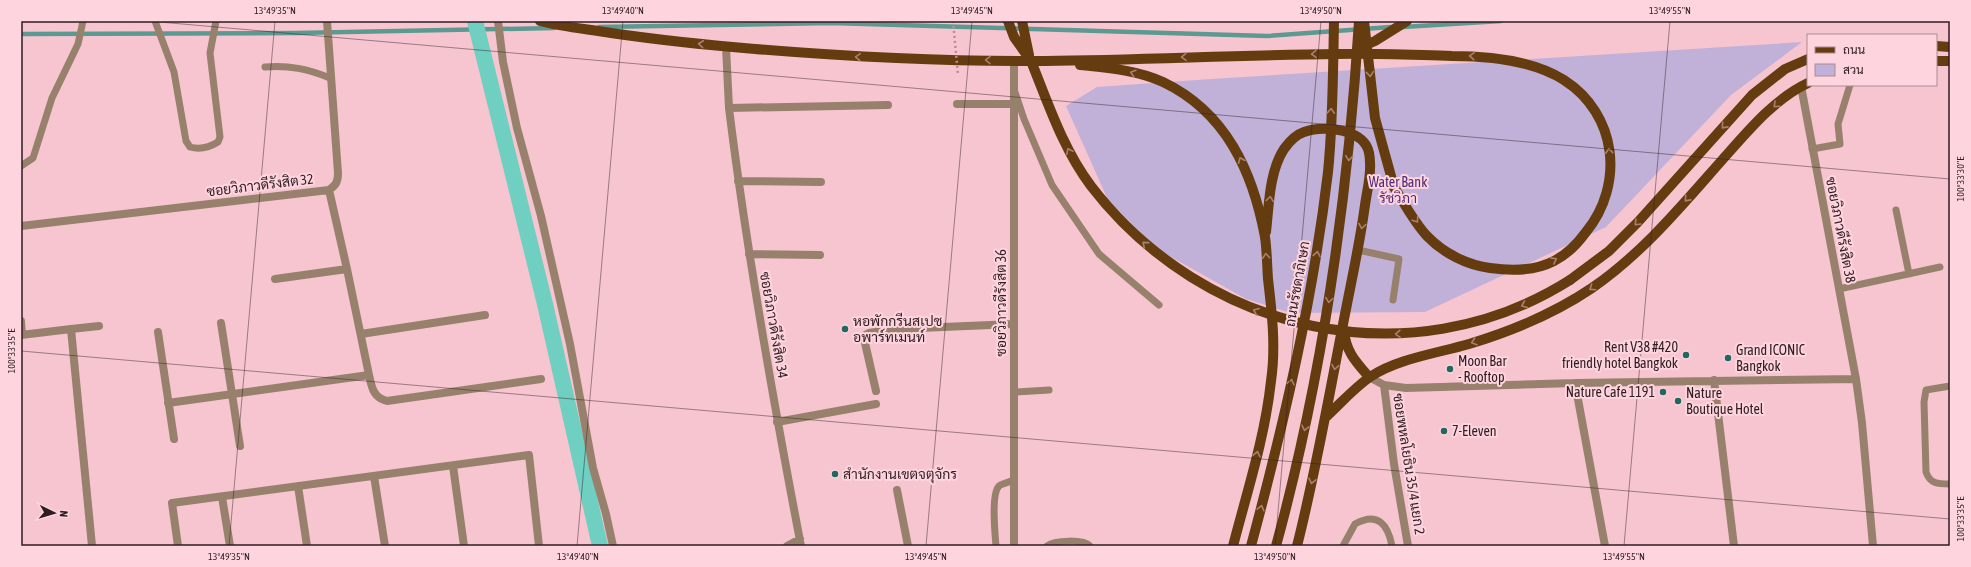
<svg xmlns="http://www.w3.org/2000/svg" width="1971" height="567" viewBox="0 0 1971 567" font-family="'Asap Condensed',Sarabun,sans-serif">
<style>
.green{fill:#c1b1d8}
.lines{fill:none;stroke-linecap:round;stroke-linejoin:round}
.stream{stroke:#5c9a91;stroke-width:4.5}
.canal{stroke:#6fcfc1;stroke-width:16}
.service{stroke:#98816c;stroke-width:7}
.minor{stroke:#98816c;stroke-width:8}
.primary{stroke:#643c10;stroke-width:10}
.path-bridge{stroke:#b48d96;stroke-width:2.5;stroke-dasharray:2 3;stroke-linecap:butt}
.primary-bridge{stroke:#643c10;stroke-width:10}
.oneway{stroke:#a9816d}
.ticks{fill:none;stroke:#2f1d22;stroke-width:1;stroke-opacity:0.45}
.poi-dot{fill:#20685f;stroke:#fed5de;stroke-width:1.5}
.labels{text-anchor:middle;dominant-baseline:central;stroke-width:4;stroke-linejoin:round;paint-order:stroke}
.park-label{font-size:14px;fill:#502c76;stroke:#fed5de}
.street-label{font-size:14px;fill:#2f1d22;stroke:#fed5de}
.poi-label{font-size:14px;fill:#2f1d22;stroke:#fed5de;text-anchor:start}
.neatline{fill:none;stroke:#2f1d22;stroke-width:1.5}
.ticks-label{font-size:10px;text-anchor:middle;fill:#2f1d22}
</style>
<rect width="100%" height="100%" fill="#f7c5d0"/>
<path class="green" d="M 1802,42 L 1731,95 L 1606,227 L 1425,312 L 1291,313 L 1246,299 L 1157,249 L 1108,200 L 1066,106 L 1097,87 L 1211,79 Z"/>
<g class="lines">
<path class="stream" d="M 599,27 L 831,23 L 1267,36 L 1391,27
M 1403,27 L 1501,21
M 21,34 L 296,33 L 554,28"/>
<path class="canal" d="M 475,21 L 545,304 L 600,546"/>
<path class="service" d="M 155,21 L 174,72 L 186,141 L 190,147 C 200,150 210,147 218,142 L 220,137 L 210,53 L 216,21
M 265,67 C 289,65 308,69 330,78
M 1015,92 L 1024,119 L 1052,185 L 1099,254 L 1159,305
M 1812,149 L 1840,144 L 1838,124 L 1850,85
M 21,166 L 33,158 L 52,98 L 78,44 L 83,21
M 1896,210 L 1909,274
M 1358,250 L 1399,259 L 1393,300
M 1839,289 L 1940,267
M 1950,386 L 1926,390 L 1924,402 L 1926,472 C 1930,484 1938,484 1950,484
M 1014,392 L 1049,390
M 996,546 C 995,534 991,494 999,486 C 1003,483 1010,482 1014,480
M 1047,546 C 1054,540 1084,539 1090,546
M 1343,546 L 1355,524 C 1378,511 1388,525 1392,546"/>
<path class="minor" d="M 498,21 L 503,62 L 517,128 L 541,216 L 570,344 L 593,468 L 606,514 L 613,546
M 726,47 L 729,108 L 888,105
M 1801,86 L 1856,379 L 1862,423 L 1873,546
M 957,104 L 1014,104
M 729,108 C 747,255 773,400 801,546
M 738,181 L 821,182
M 21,226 L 329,190 C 336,185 338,182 338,173 L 327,21
M 749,254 L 820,255
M 275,279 L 347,269
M 21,321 L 22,335
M 221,323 L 240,446
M 71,329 L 99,326
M 158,332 L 174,439
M 361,334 L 485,315
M 21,335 L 71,329 L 92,546
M 369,375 C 372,388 373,397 387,401 L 541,379
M 1369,377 L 1384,385 L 1406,388 L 1575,383 L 1856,379
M 1714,380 L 1734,546
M 1575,383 L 1605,546
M 1384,385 L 1394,464 L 1408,546
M 876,391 L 865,343 L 865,335 L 869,333 L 896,329 L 1014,324
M 168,403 L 369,375 L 347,269 L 329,190
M 777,422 L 876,404
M 453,466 L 464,546
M 374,476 L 385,546
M 298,486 L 307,546
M 897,490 L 908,546
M 222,497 L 230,546
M 178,546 L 172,503 L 529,455 L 539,546
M 787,546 L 800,539
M 1014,546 L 1014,60"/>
<path class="primary" d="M 540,21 C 563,27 587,29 611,33 C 659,40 707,45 755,49 C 852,57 949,62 1045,61 C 1142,60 1239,55 1336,54 C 1374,53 1413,55 1452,56 C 1489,56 1532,60 1564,80 C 1617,114 1625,184 1586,232 C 1578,243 1566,255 1554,261 C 1535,271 1511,271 1490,268 C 1467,265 1443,253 1427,236 C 1414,222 1404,203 1394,187
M 1008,21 L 1014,37 L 1031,61
M 1022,21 L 1029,55
M 1936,46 L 1950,47
M 1359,48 L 1375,41 L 1407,21
M 1936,61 L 1950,61
M 1080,65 C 1108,68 1137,70 1163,82 C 1226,112 1253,172 1265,237 C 1267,251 1267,265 1268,279 C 1272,313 1276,347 1271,381 C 1265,437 1247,492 1233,546
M 1266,232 C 1269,206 1269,172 1284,149 C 1289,142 1295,135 1304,132 C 1321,126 1355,128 1366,145 C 1369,150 1370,157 1370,163 C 1371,176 1367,191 1365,205 C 1361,235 1355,264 1349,294 C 1332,378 1318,463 1297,546
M 1570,280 L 1609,251 L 1638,222 L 1752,95 L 1785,69 L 1808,59
M 1344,331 C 1346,352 1356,362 1369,377
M 1327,416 C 1341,403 1354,388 1370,377 C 1396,359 1438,353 1469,344 C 1512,331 1555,313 1592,288 C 1643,253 1683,204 1723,159 C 1748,131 1774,99 1808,83"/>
<path class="path-bridge" d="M 953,21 L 958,75"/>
<path class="primary-bridge" d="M 1364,21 L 1375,118 L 1394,187
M 1031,61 C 1048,103 1063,149 1091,186 C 1204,333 1410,381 1570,280
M 1251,546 C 1284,423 1313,299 1328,172 C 1333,123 1333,71 1334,21
M 1276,546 C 1323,374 1348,198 1359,21"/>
</g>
<defs><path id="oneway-chevron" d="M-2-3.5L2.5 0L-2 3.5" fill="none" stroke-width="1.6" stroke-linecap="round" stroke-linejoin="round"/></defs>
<g class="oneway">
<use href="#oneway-chevron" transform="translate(701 44) rotate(-174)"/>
<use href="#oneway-chevron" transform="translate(1314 54) rotate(179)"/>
<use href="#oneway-chevron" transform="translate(1472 56) rotate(-176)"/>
<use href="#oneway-chevron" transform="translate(858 57) rotate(-176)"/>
<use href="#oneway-chevron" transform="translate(1184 57) rotate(179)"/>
<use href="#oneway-chevron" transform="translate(988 60) rotate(-179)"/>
<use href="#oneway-chevron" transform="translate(1133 73) rotate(-163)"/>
<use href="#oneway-chevron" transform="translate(1370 74) rotate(84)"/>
<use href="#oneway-chevron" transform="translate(1776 105) rotate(137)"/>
<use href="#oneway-chevron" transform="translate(1331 111) rotate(-87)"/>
<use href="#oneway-chevron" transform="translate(1724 126) rotate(132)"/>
<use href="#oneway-chevron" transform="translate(1069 151) rotate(-117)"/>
<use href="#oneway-chevron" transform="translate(1609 151) rotate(-96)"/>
<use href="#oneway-chevron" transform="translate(1349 158) rotate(96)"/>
<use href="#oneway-chevron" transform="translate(1241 160) rotate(-113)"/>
<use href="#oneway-chevron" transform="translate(1270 199) rotate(-82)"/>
<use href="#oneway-chevron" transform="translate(1687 199) rotate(132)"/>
<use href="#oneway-chevron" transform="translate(1416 220) rotate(56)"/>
<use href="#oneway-chevron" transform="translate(1637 223) rotate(134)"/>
<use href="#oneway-chevron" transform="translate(1362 226) rotate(99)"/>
<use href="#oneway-chevron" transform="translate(1145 244) rotate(-140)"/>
<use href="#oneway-chevron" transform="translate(1317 254) rotate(-80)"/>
<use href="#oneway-chevron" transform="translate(1266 256) rotate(-95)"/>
<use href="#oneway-chevron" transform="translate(1554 260) rotate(-28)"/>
<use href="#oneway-chevron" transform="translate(1592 288) rotate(146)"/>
<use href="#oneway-chevron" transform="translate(1329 300) rotate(98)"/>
<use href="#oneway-chevron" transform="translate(1524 305) rotate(157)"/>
<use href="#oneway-chevron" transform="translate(1256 311) rotate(-158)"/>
<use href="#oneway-chevron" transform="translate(1398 334) rotate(178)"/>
<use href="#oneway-chevron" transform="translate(1474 342) rotate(162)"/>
<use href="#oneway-chevron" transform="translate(1335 367) rotate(99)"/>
<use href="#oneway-chevron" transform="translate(1291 382) rotate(-77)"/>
<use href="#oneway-chevron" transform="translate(1305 428) rotate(102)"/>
<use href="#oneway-chevron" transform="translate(1257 454) rotate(-77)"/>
<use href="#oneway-chevron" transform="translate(1312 481) rotate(103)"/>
<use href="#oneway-chevron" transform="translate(1261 508) rotate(-76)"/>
</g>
<path class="ticks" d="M 148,21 L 1950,179M 21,351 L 1950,519M 229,546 L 275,21M 577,546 L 623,21M 926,546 L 972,21M 1275,546 L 1321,21M 1624,546 L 1670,21"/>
<g class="poi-dot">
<circle cx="845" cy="329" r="4"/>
<circle cx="1686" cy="355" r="4"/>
<circle cx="1728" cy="358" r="4"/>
<circle cx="1450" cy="369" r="4"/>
<circle cx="1663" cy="392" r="4"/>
<circle cx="1678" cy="401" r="4"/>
<circle cx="1444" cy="431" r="4"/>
<circle cx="835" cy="474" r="4"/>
</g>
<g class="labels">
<g class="park-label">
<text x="1398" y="182">Water Bank<tspan x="1398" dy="16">รัชวิภา</tspan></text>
</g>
<g class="street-label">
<text transform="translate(260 185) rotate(-7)">ซอยวิภาวดีรังสิต 32</text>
<text transform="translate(1841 230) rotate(79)">ซอยวิภาวดีรังสิต 38</text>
<text transform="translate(1297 284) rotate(-80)">ถนนรัชดาภิเษก</text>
<text transform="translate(1001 303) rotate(-90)">ซอยวิภาวดีรังสิต 36</text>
<text transform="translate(774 325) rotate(80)">ซอยวิภาวดีรังสิต 34</text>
<text transform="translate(1409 464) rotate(81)">ซอยพหลโยธิน 35/4 แยก 2</text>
</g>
<g class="poi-label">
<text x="853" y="321">หอพักกรีนสเปซ<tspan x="853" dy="16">อพาร์ทเมนท์</tspan></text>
<text x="1678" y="347" text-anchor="end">Rent V38 #420<tspan x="1678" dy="16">friendly hotel Bangkok</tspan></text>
<text x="1736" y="350">Grand ICONIC<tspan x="1736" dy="16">Bangkok</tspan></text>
<text x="1458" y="361">Moon Bar<tspan x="1458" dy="16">- Rooftop</tspan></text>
<text x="1655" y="392" text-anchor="end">Nature Cafe 1191</text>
<text x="1686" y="393">Nature<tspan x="1686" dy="16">Boutique Hotel</tspan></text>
<text x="1452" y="431">7-Eleven</text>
<text x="843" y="474">สำนักงานเขตจตุจักร</text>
</g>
</g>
<rect width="1971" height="567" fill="none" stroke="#fed5de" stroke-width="44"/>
<rect x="1807" y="34" width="130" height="52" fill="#fed5de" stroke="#ab8b93"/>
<rect x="1815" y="47" width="20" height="6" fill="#643c10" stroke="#ab8b93"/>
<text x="1843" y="54" font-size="12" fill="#2f1d22">ถนน</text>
<rect x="1815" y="64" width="20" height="12" fill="#c1b1d8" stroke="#ab8b93"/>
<text x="1843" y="74" font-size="12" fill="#2f1d22">สวน</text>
<g transform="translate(54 513) rotate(95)" stroke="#fed5de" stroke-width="3" paint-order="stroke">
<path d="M0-3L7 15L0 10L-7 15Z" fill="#2f1d22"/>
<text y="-6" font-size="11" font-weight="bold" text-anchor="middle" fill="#2f1d22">N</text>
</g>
<rect x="22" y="22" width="1927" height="523" class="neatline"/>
<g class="ticks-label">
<text x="275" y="14">13°49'35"N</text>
<text x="623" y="14">13°49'40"N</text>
<text x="972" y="14">13°49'45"N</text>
<text x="1321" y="14">13°49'50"N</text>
<text x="1670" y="14">13°49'55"N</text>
<text transform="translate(1960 179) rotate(-90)" y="4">100°33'30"E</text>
<text transform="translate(11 351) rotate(-90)" y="4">100°33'35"E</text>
<text transform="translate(1960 519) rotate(-90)" y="4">100°33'35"E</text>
<text x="229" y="560">13°49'35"N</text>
<text x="578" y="560">13°49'40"N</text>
<text x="926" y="560">13°49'45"N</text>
<text x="1275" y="560">13°49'50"N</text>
<text x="1624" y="560">13°49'55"N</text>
</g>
</svg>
